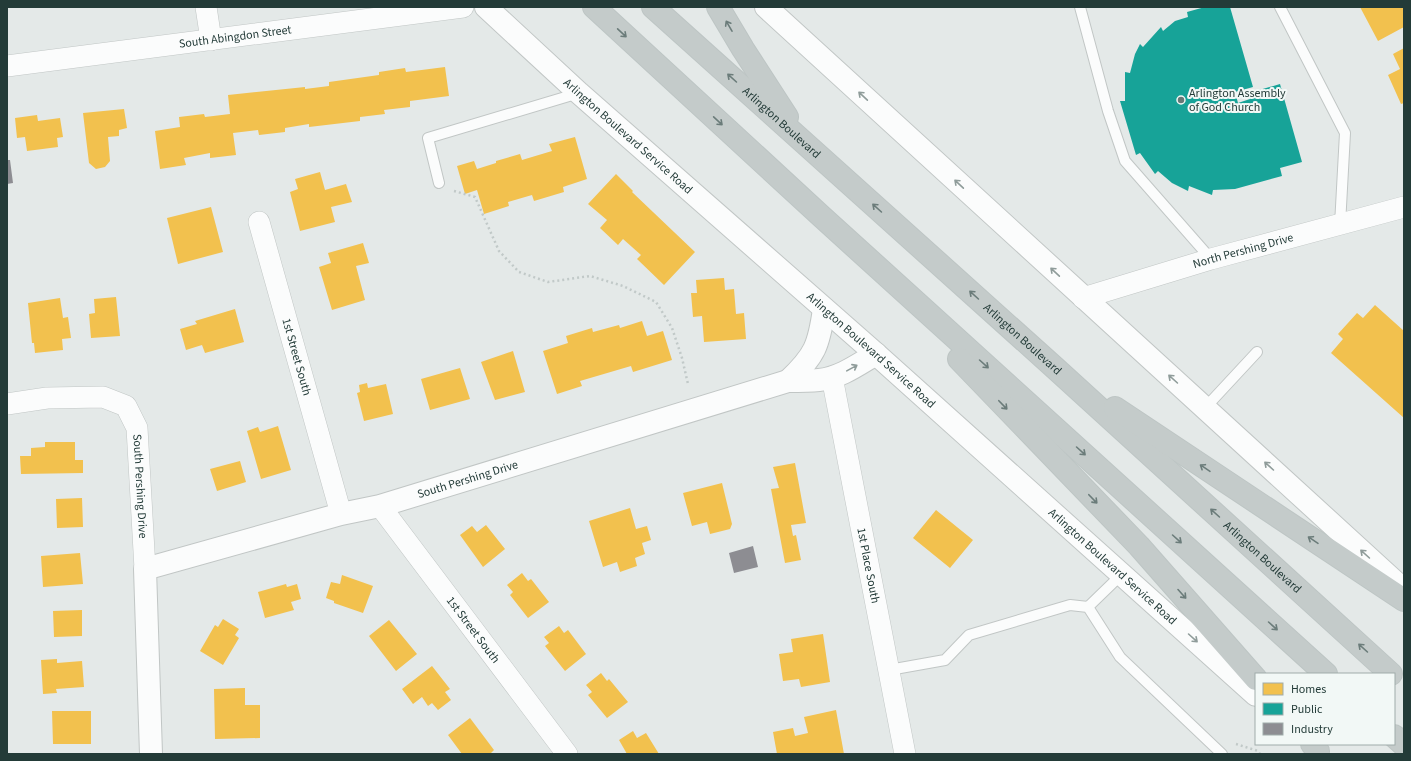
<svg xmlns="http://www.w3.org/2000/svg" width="1411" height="761" viewBox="0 0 1411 761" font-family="'Source Sans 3',sans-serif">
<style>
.homes{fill:#f2c14e}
.public{fill:#17a398}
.industry{fill:#8d8d92}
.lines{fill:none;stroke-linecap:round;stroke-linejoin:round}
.service-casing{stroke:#c1c6c5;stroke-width:12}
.minor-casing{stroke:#c1c6c5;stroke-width:22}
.tertiary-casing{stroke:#c1c6c5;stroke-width:24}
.trunk-casing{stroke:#bdc5c4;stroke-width:24}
.path{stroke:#c1c9c8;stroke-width:2.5;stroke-dasharray:2 3;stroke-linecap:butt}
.service{stroke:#fbfcfc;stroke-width:10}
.minor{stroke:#fbfcfc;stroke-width:21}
.tertiary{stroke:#fbfcfc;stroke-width:22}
.trunk{stroke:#c4cbca;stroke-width:22}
.oneway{stroke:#6b7c7a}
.oneway2{stroke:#8f9c9a}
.poi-dot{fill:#677876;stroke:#f2f8f6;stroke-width:1.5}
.labels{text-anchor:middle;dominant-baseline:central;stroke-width:4;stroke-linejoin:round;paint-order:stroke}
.street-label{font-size:12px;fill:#233b38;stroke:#f2f8f6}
.poi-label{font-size:12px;fill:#233b38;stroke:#f2f8f6;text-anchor:start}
</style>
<rect width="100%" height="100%" fill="#e4e9e8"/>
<path class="homes" d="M 1360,7 L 1404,7 L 1404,27 L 1378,41 Z
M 1404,48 L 1404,103 L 1401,104 L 1388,75 L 1400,69 L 1393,54 Z
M 445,67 L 449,96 L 410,101 L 410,107 L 384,110 L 385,114 L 360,117 L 360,121 L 309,127 L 309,124 L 285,128 L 285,132 L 259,135 L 258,130 L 233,133 L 236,155 L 210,158 L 210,153 L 184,158 L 186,165 L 160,169 L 155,131 L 180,127 L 179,117 L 204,114 L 205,117 L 230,114 L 228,95 L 305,87 L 305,89 L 329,86 L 329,82 L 379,75 L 379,72 L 405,68 L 406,72 Z
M 124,109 L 127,128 L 119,130 L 119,136 L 108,137 L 110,161 L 105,167 L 96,169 L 89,163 L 83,113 Z
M 37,115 L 38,121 L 60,118 L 63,137 L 57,138 L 58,147 L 27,151 L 25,137 L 17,138 L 15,118 Z
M 575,137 L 587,179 L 563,187 L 564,192 L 534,201 L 532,195 L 508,202 L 509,206 L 484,214 L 477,190 L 465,194 L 457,166 L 474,161 L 477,169 L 496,163 L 496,161 L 520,154 L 522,160 L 552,151 L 549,144 Z
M 320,172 L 325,190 L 346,184 L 352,202 L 331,207 L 335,222 L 300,231 L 290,192 L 298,189 L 295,179 Z
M 616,174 L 633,191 L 632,192 L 695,252 L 664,285 L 637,259 L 641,255 L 623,239 L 618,245 L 600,228 L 607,220 L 588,204 Z
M 211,207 L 223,252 L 178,264 L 167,218 Z
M 363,243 L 369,263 L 356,266 L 365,300 L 332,310 L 319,267 L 331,263 L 328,253 Z
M 724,278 L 725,290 L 734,289 L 736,314 L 744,313 L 746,339 L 704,342 L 702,316 L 693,317 L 691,293 L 697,293 L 696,280 Z
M 116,297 L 120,336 L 91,338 L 89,314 L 95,313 L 94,299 Z
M 60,298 L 63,318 L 68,317 L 71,338 L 62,339 L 63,350 L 35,353 L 34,343 L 32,343 L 28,303 Z
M 1375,305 L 1404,331 L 1404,418 L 1331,353 L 1343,339 L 1338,334 L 1357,313 L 1363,318 Z
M 235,309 L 244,342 L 205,353 L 202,345 L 186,350 L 180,329 L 197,324 L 195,321 Z
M 642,321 L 647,336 L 663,331 L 672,360 L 633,372 L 631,366 L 580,381 L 582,386 L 557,394 L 543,351 L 568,343 L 566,336 L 592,328 L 593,332 L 619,325 L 620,328 Z
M 513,351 L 525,392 L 495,400 L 481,362 Z
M 460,368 L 470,399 L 430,410 L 421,379 Z
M 367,383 L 368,388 L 386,384 L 393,414 L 364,421 L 357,393 L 360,392 L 359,385 Z
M 278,426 L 291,470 L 261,479 L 247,431 L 258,427 L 260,432 Z
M 45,442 L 75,442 L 75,460 L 83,460 L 83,473 L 21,474 L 20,456 L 31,456 L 31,448 L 45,447 Z
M 240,461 L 246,482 L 217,491 L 210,469 Z
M 795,463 L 806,523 L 791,525 L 793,536 L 796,535 L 801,560 L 785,563 L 771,489 L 779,488 L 773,467 Z
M 722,483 L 732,524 L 730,529 L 710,534 L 707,522 L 692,526 L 683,493 Z
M 82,498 L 83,527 L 57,528 L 56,499 Z
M 630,508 L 636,529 L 647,526 L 651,540 L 642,543 L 645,554 L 635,558 L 637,566 L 620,572 L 617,562 L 603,567 L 589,521 Z
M 936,510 L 973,540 L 950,568 L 913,538 Z
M 486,525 L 505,549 L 483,567 L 460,535 L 472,526 L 477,532 Z
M 80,553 L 83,584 L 43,587 L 41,556 Z
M 522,573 L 528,581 L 531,579 L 549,602 L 528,618 L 510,595 L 513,592 L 507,585 Z
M 342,575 L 373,586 L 363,613 L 334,603 L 334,601 L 326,598 L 331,582 L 340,584 Z
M 286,584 L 287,587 L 297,584 L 301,599 L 291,602 L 294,610 L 265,618 L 258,592 Z
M 82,610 L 82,636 L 54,637 L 53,611 Z
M 223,619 L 239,629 L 235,635 L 239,638 L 223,665 L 200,651 L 215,625 L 218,627 Z
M 389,620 L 417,654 L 396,671 L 369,636 Z
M 559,626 L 564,633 L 568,630 L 586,654 L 565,671 L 545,646 L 549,643 L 544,637 Z
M 823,634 L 830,682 L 801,687 L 799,679 L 783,681 L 779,654 L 793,652 L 791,639 Z
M 57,659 L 57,663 L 82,661 L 84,687 L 56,689 L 57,693 L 43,694 L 41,660 Z
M 432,666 L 450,689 L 445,692 L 451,700 L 438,710 L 432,703 L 428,706 L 422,697 L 413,704 L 402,689 Z
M 601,673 L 607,681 L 609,679 L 628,702 L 607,718 L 588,695 L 592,692 L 586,685 Z
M 245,688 L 245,705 L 260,705 L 260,738 L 215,739 L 214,689 Z
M 836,710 L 844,754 L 777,754 L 773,732 L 793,728 L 795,736 L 808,733 L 804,717 Z
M 52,711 L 91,711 L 91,744 L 53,744 Z
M 470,718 L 494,750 L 490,754 L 462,754 L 448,735 Z
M 633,731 L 637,738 L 646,733 L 659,754 L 627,754 L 619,740 Z"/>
<path class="public" d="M 1205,7 L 1230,7 L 1253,87 L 1235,92 L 1238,103 L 1250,99 L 1249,93 L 1280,84 L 1302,162 L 1280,168 L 1282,176 L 1235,189 L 1213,190 L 1212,195 L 1189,186 L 1188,191 L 1172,183 L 1158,171 L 1155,174 L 1140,153 L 1136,155 L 1120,101 L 1125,101 L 1125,72 L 1130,73 L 1135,54 L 1140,44 L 1143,47 L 1161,27 L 1163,31 L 1175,21 L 1188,17 L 1187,12 Z"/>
<path class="industry" d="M 7,160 L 10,160 L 13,183 L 7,184 Z
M 753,546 L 758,567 L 734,573 L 729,553 Z"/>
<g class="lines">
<g class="service-casing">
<path id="service" d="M 1080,7 L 1108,111 L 1125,161 L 1211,259
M 1280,7 L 1345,133 L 1340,225
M 439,183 L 428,138 L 579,93
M 1205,408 L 1257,352
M 1088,607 L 1122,574
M 889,670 L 945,660 L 969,635 L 1070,605 L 1088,607 L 1120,657 L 1222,754"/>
</g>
<g class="minor-casing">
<g id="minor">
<path d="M 206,7 L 211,40"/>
<path id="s1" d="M 7,66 L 463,7"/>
<path id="s2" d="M 259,222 L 341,514"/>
<path id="s3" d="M 1083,298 L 1211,259 L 1404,207"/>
<path id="s4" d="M 832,377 L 905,754"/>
<path id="s5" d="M 7,404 L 47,398 L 103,397 L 126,406 L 137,428 L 145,569"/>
<path id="s6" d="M 380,506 L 567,754"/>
</g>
</g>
<g class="tertiary-casing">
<g id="tertiary">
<path id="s7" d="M 486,7 L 579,93 L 876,354 L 1256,695"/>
<path d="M 766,7 L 1404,590"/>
<path d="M 788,381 C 815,356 819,345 824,309"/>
<path id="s8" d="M 151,754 L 145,569 L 341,514 L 380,506 L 788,381 C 798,381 809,381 819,380 C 840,378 859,364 876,354"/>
</g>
</g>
<g class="trunk-casing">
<g id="trunk">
<path d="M 594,7 L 821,216 L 1326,674"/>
<path id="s9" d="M 653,7 L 1055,368 L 1391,674"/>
<path d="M 718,7 L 743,49 L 787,117"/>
<path d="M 959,359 L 1139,546 L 1256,679"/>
<path d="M 1115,408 L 1404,600"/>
<path d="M 1394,736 L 1404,745"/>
<path d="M 1312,744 L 1318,751"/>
</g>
</g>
<path class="path" d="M 454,191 L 475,197 L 499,251 L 519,272 L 548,282 L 590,276 L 623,286 L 656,302 L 672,328 L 682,358 L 688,384
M 1236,744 L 1258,751 L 1260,754"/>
<use href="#service" class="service"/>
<use href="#minor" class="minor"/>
<use href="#tertiary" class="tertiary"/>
<use href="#trunk" class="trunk"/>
</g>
<defs><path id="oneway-shaft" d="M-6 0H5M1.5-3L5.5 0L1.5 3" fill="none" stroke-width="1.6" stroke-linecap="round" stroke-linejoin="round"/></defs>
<g class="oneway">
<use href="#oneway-shaft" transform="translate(729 26) rotate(-120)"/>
<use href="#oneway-shaft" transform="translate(622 33) rotate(43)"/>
<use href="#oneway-shaft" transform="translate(732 78) rotate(-138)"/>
<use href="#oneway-shaft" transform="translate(718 121) rotate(43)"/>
<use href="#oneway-shaft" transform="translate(877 208) rotate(-138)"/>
<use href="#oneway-shaft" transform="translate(974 295) rotate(-138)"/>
<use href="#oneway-shaft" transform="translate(984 364) rotate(42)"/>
<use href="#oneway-shaft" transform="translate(1003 405) rotate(46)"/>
<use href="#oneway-shaft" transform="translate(1081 451) rotate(42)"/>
<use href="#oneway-shaft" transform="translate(1205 468) rotate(-146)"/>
<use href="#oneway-shaft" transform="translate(1093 499) rotate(46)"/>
<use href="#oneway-shaft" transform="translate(1215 513) rotate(-138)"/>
<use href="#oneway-shaft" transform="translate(1177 539) rotate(42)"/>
<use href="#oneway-shaft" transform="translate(1313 540) rotate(-146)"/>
<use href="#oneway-shaft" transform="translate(1182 594) rotate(48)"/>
<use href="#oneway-shaft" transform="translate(1273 626) rotate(42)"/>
<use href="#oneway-shaft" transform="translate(1363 648) rotate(-138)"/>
</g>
<g class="oneway2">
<use href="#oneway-shaft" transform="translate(863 96) rotate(-137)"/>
<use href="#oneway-shaft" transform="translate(959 184) rotate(-137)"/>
<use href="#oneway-shaft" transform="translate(1055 272) rotate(-137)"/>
<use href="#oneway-shaft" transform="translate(852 368) rotate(-29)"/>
<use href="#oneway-shaft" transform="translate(1173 379) rotate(-138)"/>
<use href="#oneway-shaft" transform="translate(1269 466) rotate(-138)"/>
<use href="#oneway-shaft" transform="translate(1365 554) rotate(-138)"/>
<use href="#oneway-shaft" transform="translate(1193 638) rotate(42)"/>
</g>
<circle class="poi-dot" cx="1181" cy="100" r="4"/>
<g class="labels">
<g class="street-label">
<text stroke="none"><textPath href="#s1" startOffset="230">South Abingdon Street</textPath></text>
<text stroke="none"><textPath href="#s9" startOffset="173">Arlington Boulevard</textPath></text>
<text stroke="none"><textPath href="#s7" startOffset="192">Arlington Boulevard Service Road</textPath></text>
<text stroke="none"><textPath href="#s3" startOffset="167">North Pershing Drive</textPath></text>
<text stroke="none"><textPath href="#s9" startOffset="497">Arlington Boulevard</textPath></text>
<text stroke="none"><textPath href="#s7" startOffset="516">Arlington Boulevard Service Road</textPath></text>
<text stroke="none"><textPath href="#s2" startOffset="140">1st Street South</textPath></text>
<text stroke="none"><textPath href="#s8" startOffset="520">South Pershing Drive</textPath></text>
<text stroke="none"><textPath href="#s5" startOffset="204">South Pershing Drive</textPath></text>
<text stroke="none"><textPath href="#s9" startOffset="821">Arlington Boulevard</textPath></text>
<text stroke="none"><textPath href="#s4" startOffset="192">1st Place South</textPath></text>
<text stroke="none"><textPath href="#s7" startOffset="840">Arlington Boulevard Service Road</textPath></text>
<text stroke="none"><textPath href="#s6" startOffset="155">1st Street South</textPath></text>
</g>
<g class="poi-label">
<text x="1189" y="93">Arlington Assembly<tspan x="1189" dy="14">of God Church</tspan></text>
</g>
</g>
<rect width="1411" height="761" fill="none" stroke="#233b38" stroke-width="16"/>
<rect x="1255" y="673" width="140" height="72" fill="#f2f8f6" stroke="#9facaa"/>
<rect x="1263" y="683" width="20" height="12" fill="#f2c14e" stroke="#9facaa"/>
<text x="1291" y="693" font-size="12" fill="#233b38">Homes</text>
<rect x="1263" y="703" width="20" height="12" fill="#17a398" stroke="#9facaa"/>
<text x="1291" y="713" font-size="12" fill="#233b38">Public</text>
<rect x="1263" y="723" width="20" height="12" fill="#8d8d92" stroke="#9facaa"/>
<text x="1291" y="733" font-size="12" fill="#233b38">Industry</text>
</svg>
